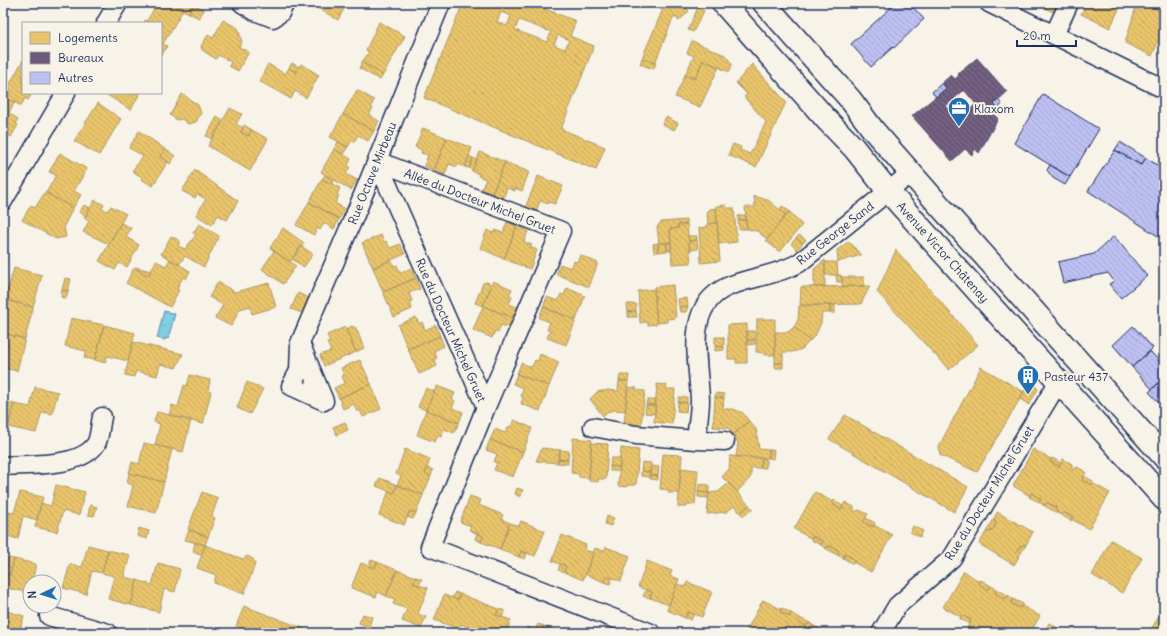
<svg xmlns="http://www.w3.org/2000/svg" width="1167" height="636" viewBox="0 0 1167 636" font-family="Delius,sans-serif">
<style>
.water{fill:url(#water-ripples);stroke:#588ead}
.homes{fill:url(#homes-back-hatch);stroke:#ab9766;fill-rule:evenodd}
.offices{fill:url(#offices-back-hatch);stroke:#544c72;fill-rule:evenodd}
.building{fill:url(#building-back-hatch);stroke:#1b2f5e}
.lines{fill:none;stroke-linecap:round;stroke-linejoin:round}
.street-casing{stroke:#1b2f5e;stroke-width:21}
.secondary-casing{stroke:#1b2f5e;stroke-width:25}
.street{stroke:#f7f3e8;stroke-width:18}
.secondary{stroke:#f7f3e8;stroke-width:22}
.labels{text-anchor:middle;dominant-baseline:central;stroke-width:4;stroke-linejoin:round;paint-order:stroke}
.poi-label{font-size:12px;fill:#1b2f5e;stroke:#f7f3e8;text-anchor:start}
.street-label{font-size:12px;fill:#1b2f5e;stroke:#f7f3e8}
</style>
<defs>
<pattern id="water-ripples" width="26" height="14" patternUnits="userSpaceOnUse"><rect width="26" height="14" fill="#81cde1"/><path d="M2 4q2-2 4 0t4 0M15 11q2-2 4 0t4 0" fill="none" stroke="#6fb0c3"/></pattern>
<pattern id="homes-back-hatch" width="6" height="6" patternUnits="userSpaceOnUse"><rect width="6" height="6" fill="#e9c46a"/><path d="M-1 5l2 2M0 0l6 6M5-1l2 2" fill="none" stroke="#c7a95e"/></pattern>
<pattern id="offices-back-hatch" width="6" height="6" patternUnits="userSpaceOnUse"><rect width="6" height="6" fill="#6d597a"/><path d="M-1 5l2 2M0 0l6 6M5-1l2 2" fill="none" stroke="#80738f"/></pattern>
<pattern id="building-back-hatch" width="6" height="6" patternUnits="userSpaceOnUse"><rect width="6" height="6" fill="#bec0f2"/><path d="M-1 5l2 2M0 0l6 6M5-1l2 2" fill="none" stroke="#a3a5d2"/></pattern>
</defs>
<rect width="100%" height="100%" fill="#f7f3e8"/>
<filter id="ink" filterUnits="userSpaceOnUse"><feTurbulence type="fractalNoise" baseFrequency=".025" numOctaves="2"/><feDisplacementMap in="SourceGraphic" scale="8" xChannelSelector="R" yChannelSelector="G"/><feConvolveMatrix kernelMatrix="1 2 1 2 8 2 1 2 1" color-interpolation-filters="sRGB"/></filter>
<g filter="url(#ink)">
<path class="water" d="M 164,311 L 175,314 L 168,339 L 165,338 L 165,340 L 157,338 Z"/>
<path class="homes" d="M 155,3 L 194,4 L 189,13 L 183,10 L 163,44 L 167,46 L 162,55 L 161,23 L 144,23 L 145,20 L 147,21 L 155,7 L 153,6 Z
M 316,3 L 347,3 L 338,20 L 314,6 Z
M 463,3 L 530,3 L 576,21 L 570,36 L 594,46 L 561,129 L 605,147 L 596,170 L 424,98 ZM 501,12 L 511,16 L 507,26 L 497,22 ZM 519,20 L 551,32 L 547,42 L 515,30 ZM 558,35 L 569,40 L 565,49 L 554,45 Z
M 669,3 L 682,3 L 689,11 L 679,21 L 674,16 L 655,63 L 642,58 L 665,4 L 666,6 Z
M 1034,3 L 1057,3 L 1053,12 Z
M 1087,3 L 1111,3 L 1120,7 L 1110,28 L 1081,14 Z
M 1137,3 L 1145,3 L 1164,11 L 1164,28 L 1152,56 L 1125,43 Z
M 194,4 L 204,10 L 199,18 L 189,13 Z
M 699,5 L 704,11 L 693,32 L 688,30 Z
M 223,20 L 238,28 L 242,42 L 239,47 L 249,52 L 238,71 L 229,66 L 231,62 L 218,55 L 216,59 L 202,50 L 201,46 L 208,35 L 213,38 Z
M 379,22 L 405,36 L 383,75 L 362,62 L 369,52 L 366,50 Z
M 692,41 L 725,55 L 732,64 L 729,72 L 703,60 L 695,79 L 685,75 L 694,56 L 687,53 Z
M 642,58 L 656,64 L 653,69 L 640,64 Z
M 23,60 L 23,93 L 32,93 L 28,100 L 25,98 L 21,106 L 3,96 L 3,85 L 8,87 Z
M 703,60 L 719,67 L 700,107 L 675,97 L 685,75 L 695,79 Z
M 362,62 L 383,75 L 380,80 L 359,68 Z
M 292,63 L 299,67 L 296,72 L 289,68 Z
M 268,64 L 285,74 L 289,68 L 296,72 L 301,64 L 319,75 L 306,98 L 295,91 L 291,99 L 259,81 Z
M 752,64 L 786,102 L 756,167 L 728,155 L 733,144 L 741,147 L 740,150 L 750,154 L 766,122 L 744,97 L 747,94 L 736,83 Z
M 357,90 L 374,100 L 371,107 L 373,108 L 369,115 L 379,121 L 374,131 L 343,114 Z
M 108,93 L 140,93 L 131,110 L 107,95 Z
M 182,94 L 198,105 L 201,113 L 196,122 L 188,124 L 182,119 L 177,120 L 170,115 Z
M 3,96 L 15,102 L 9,113 L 18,119 L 16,123 L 18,125 L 11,137 L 7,134 L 3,141 Z
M 98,103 L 121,119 L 99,155 L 74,141 Z
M 230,108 L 242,114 L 236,124 L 243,128 L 241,132 L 248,136 L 252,130 L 268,139 L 250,171 L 208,146 Z
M 343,114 L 374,131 L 368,141 L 358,135 L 354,142 L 351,141 L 348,147 L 330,137 Z
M 217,117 L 223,121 L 212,139 L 206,136 Z
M 666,117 L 678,123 L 674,130 L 662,124 Z
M 244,125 L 252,130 L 248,136 L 241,132 Z
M 423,128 L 447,138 L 434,170 L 424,166 L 428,155 L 421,153 L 422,150 L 415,147 Z
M 139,131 L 165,149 L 160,157 L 168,161 L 153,186 L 141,179 L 142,177 L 132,171 L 143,156 L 129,148 Z
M 447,138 L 472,148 L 465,167 L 458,164 L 457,167 L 449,164 L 445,175 L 434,170 Z
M 338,142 L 348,147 L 343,154 L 334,149 Z
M 165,149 L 175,156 L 170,164 L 160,157 Z
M 334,149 L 351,159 L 348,165 L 350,167 L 346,174 L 357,180 L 351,190 L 321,172 Z
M 480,152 L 505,162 L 492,194 L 481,190 L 486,179 L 478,176 L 479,174 L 472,171 Z
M 60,153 L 87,169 L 74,191 L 81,195 L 73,208 L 46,193 L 56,175 L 49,172 Z
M 469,156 L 473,158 L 469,168 L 465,167 Z
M 473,158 L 477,160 L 472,171 L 469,168 Z
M 505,162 L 529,172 L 522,191 L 515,188 L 515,191 L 507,188 L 503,199 L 492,194 Z
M 195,170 L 238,201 L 227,220 L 218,215 L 212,225 L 196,215 L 206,199 L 197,194 L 195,198 L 182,191 Z
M 325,175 L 334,180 L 332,184 L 322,179 Z
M 538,176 L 563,186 L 555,204 L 549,202 L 548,204 L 540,201 L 536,212 L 525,208 Z
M 322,179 L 340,188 L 337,195 L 339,196 L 335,203 L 345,209 L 339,219 L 309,202 Z
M 45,192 L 73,208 L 64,226 L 66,237 L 56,239 L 22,220 L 31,205 L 35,208 Z
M 754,196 L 768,200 L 786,215 L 767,239 L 757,231 L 747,229 L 745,207 L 755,207 Z
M 95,200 L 104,205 L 102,208 L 107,211 L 111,206 L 126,214 L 109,244 L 83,232 L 89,221 L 84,218 Z
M 309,202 L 339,219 L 334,229 L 324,223 L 320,230 L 317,228 L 314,235 L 296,225 Z
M 84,205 L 90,208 L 86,216 L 79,212 Z
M 726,205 L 726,208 L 734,208 L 737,242 L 719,244 L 716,206 Z
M 782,206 L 789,211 L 786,215 L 780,209 Z
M 716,208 L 717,223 L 708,224 L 707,212 L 710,209 Z
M 789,211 L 802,225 L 780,252 L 766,241 Z
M 746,215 L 746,220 L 738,220 L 738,216 Z
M 687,220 L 687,224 L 678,225 L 678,228 L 670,229 L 671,242 L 659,243 L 657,227 L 661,222 Z
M 738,220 L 746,220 L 747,229 L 739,229 Z
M 507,222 L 517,226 L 504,259 L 480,248 L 487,230 L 493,233 L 495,230 L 503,233 Z
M 121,223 L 131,228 L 126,237 L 139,245 L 127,267 L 119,263 L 115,270 L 99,261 Z
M 717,223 L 720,261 L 701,263 L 699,228 L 707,227 L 707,224 Z
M 199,224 L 219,236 L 204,267 L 185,256 L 179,265 L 161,254 L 171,236 L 180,241 L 178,246 L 185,249 L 196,235 L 193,233 Z
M 687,224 L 691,263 L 672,264 L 670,229 L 678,228 L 678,225 Z
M 517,226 L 528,231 L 524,242 L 532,245 L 530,247 L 537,250 L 530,269 L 504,259 Z
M 283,228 L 304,243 L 290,262 L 270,248 Z
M 381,235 L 384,242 L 386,241 L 390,248 L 400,244 L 405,254 L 373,268 L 362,243 Z
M 799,235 L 806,240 L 803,243 L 796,238 Z
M 688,236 L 697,236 L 697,240 L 689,241 Z
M 796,238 L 803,243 L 797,250 L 791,244 Z
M 697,240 L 698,249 L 690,250 L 689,241 Z
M 849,241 L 861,255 L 838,262 L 837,250 Z
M 671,242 L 671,251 L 667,251 L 667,243 Z
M 658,243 L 658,252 L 654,252 L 653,244 Z
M 658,243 L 667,243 L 667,251 L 658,252 Z
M 301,246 L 313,254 L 304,267 L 292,259 Z
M 896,250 L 978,345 L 949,370 L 877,292 Z
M 274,251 L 296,266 L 283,284 L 262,269 Z
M 580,255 L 598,263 L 589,287 L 556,274 L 560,264 L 571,268 L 574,261 L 577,262 Z
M 170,259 L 190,271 L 186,279 L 183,277 L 177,288 L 179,290 L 170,307 L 126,283 L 134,268 L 148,276 L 156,261 L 166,266 Z
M 391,260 L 394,266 L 397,265 L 400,273 L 411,268 L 416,278 L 383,292 L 373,268 Z
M 825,260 L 825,287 L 814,287 L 814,269 Z
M 825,262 L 837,262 L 838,275 L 825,275 Z
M 135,267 L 151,271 L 148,276 Z
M 14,268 L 42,275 L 33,307 L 3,299 L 3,287 L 8,289 Z
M 836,275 L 841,275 L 842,282 L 837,282 Z
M 842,277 L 864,277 L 864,286 L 842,287 Z
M 65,278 L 71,279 L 68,291 L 62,290 Z
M 416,278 L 420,289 L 409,293 L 412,301 L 410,302 L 412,309 L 394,317 L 383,292 Z
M 493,281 L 512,289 L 509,295 L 512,297 L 509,304 L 520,308 L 516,319 L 483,306 Z
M 218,282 L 235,292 L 269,283 L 276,307 L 252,314 L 250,306 L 240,309 L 231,326 L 215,318 L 223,305 L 209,297 Z
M 486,282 L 492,284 L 483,306 L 475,303 L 483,283 Z
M 673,285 L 676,318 L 667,319 L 667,322 L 657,323 L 654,287 Z
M 870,286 L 861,304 L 800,305 L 801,287 Z
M 567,288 L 585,296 L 576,320 L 543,307 L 547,297 L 558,301 L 561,294 L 564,295 Z
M 654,289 L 657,324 L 648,325 L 648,322 L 640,323 L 638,291 Z
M 62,290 L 68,291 L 66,299 L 61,297 Z
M 298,293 L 313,300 L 307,315 L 291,309 Z
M 687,298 L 688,306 L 679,307 L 678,299 Z
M 5,300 L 33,307 L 25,339 L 3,333 L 3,308 Z
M 627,304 L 636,304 L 636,311 L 628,312 Z
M 830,305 L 830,313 L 822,313 L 821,323 L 816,334 L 810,341 L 794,327 L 798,320 L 799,306 Z
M 830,305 L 835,305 L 835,313 L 830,313 Z
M 483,306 L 516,319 L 512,329 L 501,325 L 498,333 L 495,331 L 492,338 L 473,330 Z
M 688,306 L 686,312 L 680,312 L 679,307 Z
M 543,307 L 576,320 L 566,345 L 547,338 L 550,331 L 547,330 L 550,322 L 539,318 Z
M 636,311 L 637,317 L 628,317 L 628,312 Z
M 416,317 L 419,324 L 422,322 L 425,330 L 436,325 L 440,336 L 408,349 L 398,325 Z
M 71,318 L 104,325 L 95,360 L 84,358 L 86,351 L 65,346 Z
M 757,319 L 775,319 L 775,355 L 764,355 L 764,353 L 756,352 Z
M 747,324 L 747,363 L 736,363 L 736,359 L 728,359 L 728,325 Z
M 104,325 L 135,333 L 128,361 L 107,356 L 105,363 L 95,360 Z
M 352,326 L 356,328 L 364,348 L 356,352 L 346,329 Z
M 345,327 L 356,352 L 324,366 L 320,355 L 331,351 L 327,343 L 330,342 L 327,335 Z
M 794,327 L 810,341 L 802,349 L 793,352 L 783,352 L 783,363 L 775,363 L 775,332 L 788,332 Z
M 747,331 L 755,331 L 755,340 L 747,340 Z
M 3,333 L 25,339 L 17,371 L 3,368 Z
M 440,336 L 444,346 L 434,351 L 437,358 L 434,359 L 437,366 L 419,374 L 408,349 Z
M 715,337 L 724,337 L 724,347 L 715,346 Z
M 747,340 L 755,340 L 755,344 L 747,345 Z
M 133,342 L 183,354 L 176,368 L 160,364 L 157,376 L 136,371 L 134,377 L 125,375 Z
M 715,346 L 724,347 L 724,350 L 715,351 Z
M 540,354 L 559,362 L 549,386 L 517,374 L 521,363 L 532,367 L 535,360 L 538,361 Z
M 360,360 L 371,384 L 339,398 L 334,388 L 345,383 L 342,376 L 344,375 L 341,368 Z
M 775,363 L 783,363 L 783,368 L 775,368 Z
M 981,367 L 1024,392 L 977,472 L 940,455 L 939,446 Z
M 517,374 L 549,386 L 540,411 L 521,404 L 523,397 L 521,396 L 523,388 L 513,384 Z
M 190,375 L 210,380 L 208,391 L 211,392 L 203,424 L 169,415 L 172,405 L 178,407 L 184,385 L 187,386 Z
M 620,375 L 629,375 L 628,381 L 619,381 Z
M 1030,380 L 1038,389 L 1029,405 L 1020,399 Z
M 619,381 L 628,381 L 625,411 L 614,410 L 607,412 L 603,416 L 590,399 L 597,392 L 608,390 L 618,391 Z
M 247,382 L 263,389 L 250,414 L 237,408 Z
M 371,384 L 381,409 L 363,417 L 360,410 L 357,412 L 354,404 L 343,409 L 339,398 Z
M 657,384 L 667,385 L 666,389 L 675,389 L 672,424 L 654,422 Z
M 437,386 L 455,393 L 452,399 L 455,401 L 452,408 L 463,412 L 459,423 L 426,410 Z
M 35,387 L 58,392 L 52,414 L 42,412 L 36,433 L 8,427 L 14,404 L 30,407 Z
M 628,387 L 637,388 L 636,390 L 645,391 L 641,426 L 624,424 Z
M 426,388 L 434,391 L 426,410 L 418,407 Z
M 716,393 L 724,394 L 724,398 L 715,397 Z
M 679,397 L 687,397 L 687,403 L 678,402 Z
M 715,397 L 724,398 L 723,409 L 733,409 L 743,413 L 749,421 L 733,435 L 728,428 L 713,427 Z
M 647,400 L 656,400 L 656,405 L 646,405 Z
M 3,401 L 14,404 L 8,427 L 3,425 Z
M 678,402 L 687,403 L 686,412 L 677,411 Z
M 646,405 L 656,405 L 655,414 L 645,413 Z
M 426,410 L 459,423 L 454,433 L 444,429 L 441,437 L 438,435 L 435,442 L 417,435 Z
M 157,412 L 191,420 L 183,452 L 155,445 L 160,424 L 154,422 Z
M 845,415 L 968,487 L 954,512 L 829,439 Z
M 514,420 L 532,428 L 523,452 L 490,440 L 495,429 L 505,433 L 509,426 L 511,427 Z
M 749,421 L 756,429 L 759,449 L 769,450 L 769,458 L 736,457 L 738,443 L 733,435 Z
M 345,422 L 348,430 L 337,435 L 333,427 Z
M 573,438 L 592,440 L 589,478 L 579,477 L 579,474 L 571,473 Z
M 490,440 L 523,452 L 513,477 L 494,470 L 497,463 L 494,462 L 497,454 L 486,450 Z
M 144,443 L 172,449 L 164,482 L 129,473 L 132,462 L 139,464 Z
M 591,443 L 608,444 L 606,479 L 598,479 L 598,482 L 589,481 Z
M 542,448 L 560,450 L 558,463 L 536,461 Z
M 621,448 L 639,450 L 636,485 L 627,485 L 627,487 L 618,486 Z
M 405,449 L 430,459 L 425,474 L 431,476 L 423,495 L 397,485 L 401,476 L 396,474 Z
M 1033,449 L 1051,459 L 1050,461 L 1059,467 L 1063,459 L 1072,464 L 1072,470 L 1077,467 L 1086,472 L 1082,480 L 1091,485 L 1092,483 L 1110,493 L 1089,529 L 1071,519 L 1073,517 L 1063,512 L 1061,515 L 1057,513 L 1056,507 L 1048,503 L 1043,505 L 1039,502 L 1041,499 L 1031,493 L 1030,496 L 1013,486 Z
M 560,450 L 569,451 L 568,460 L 558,459 Z
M 769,450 L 774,450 L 773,459 L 769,458 Z
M 663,454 L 682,455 L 679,493 L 668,493 L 669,490 L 660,489 Z
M 730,456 L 762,458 L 761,468 L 751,468 L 751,477 L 737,492 L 722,477 L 729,469 Z
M 611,458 L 620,458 L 620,467 L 610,466 Z
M 762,458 L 766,458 L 766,468 L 761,468 Z
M 1052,458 L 1061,463 L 1059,467 L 1050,461 Z
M 558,459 L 568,460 L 568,464 L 558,463 Z
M 642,462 L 651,463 L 650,472 L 641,471 Z
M 610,466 L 620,467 L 619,471 L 610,471 Z
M 651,466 L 659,467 L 658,476 L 650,475 Z
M 427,468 L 433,470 L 431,476 L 425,474 Z
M 681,468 L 698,470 L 695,504 L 687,505 L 687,507 L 678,507 Z
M 641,471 L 650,472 L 650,477 L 641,476 Z
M 129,473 L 164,482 L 156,513 L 128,506 L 133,485 L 127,483 Z
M 650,475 L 658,476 L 658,480 L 650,479 Z
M 1084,476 L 1093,481 L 1091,485 L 1082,480 Z
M 380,478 L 397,485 L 394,493 L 376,486 Z
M 729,483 L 749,505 L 740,513 L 734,506 L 727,512 L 707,514 L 709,493 L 718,492 Z
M 699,484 L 709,485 L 709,493 L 698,492 Z
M 56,485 L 85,492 L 79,515 L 63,511 L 57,532 L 35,527 L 41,503 L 51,506 Z
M 397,485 L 423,495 L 416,513 L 410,511 L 404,525 L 379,515 L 389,491 L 394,493 Z
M 517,488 L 523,490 L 520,497 L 515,494 Z
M 20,492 L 43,497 L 37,520 L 23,516 L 18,539 L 3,535 L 3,511 L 14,513 Z
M 202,492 L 218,498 L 212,516 L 215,518 L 208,537 L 188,529 Z
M 698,492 L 709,493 L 708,498 L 698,497 Z
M 815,492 L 833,502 L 832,504 L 841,510 L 845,502 L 854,507 L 854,512 L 859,510 L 868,514 L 863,522 L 873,527 L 874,525 L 892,535 L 871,572 L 853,562 L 855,560 L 845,554 L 843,558 L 839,556 L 838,550 L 830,546 L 825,548 L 821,545 L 823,542 L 813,536 L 812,539 L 794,529 Z
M 1031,493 L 1041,499 L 1039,502 L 1029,497 Z
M 470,496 L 481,500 L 479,505 L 503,515 L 501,519 L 510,523 L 500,549 L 481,542 L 483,536 L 469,530 L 471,526 L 460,522 Z
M 834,500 L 843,506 L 841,510 L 832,504 Z
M 1048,503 L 1056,507 L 1057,513 L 1043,505 Z
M 90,505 L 97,507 L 94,516 L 88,515 Z
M 749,505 L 753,509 L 744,516 L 740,513 Z
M 410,511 L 416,513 L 413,519 L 407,517 Z
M 997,512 L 1033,532 L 1026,545 L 1020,546 L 1016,553 L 1018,558 L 1014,565 L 979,544 L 986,532 L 992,531 L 996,524 L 994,519 Z
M 1063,512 L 1073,517 L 1071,521 L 1061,515 Z
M 607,516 L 614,518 L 611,526 L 605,524 Z
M 866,518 L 875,523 L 873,527 L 863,522 Z
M 994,519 L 996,524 L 992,531 L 986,532 Z
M 521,521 L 545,531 L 535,556 L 521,551 L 519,557 L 500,549 L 510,523 L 519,526 Z
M 913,526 L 923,531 L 920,537 L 910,532 Z
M 139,528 L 149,531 L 147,539 L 137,536 Z
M 189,530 L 208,537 L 205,545 L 185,540 Z
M 477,533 L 483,536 L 481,542 L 475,539 Z
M 562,535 L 586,545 L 585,550 L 594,553 L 583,580 L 564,572 L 566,566 L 552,561 Z
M 813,536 L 823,542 L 821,545 L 811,540 Z
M 1111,540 L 1142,558 L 1122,593 L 1092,575 Z
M 195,542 L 205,545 L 202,554 L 193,552 Z
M 1025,544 L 1026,545 L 1018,558 L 1016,553 L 1020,546 Z
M 88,545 L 108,550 L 102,573 L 92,571 L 86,594 L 63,588 L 70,564 L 82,567 Z
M 205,545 L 243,559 L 247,556 L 253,559 L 255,564 L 244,594 L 214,583 L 216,575 L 197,568 Z
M 830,546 L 838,550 L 839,556 L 825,548 Z
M 606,547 L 630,556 L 621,581 L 606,576 L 604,582 L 585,574 L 595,548 L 604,551 Z
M 108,550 L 130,555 L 124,577 L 137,580 L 131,605 L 108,599 L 114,576 L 102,573 Z
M 521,551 L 527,553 L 525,559 L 519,557 Z
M 845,554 L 855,560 L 853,564 L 843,558 Z
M 8,558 L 14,559 L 10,575 L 4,574 Z
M 14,559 L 36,564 L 32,582 L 30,582 L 29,593 L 7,588 L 5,598 L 3,598 L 3,573 L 10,575 Z
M 371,560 L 377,562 L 375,568 L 369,566 Z
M 647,561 L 672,571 L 670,576 L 679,579 L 669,605 L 650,598 L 652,592 L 638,587 Z
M 377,562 L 397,570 L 386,596 L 378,592 L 376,597 L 351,588 L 361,563 L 375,568 Z
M 158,563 L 180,569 L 175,592 L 164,589 L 159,612 L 131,605 L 137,580 L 152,585 Z
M 560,564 L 566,566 L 564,572 L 558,570 Z
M 397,570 L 416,577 L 413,583 L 428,588 L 418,614 L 426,617 L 421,628 L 402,621 L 407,609 L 393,604 L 395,599 L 386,596 Z
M 964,571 L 980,582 L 979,584 L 988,590 L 991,586 L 995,588 L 996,594 L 1004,599 L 1009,596 L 1013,599 L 1011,603 L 1020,608 L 1022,606 L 1040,616 L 1030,633 L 981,633 L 981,630 L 976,633 L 967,628 L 971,620 L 962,615 L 961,617 L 943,607 Z
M 606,576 L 612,578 L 610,584 L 604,582 Z
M 416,577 L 422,579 L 419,585 L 413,583 Z
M 981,580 L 991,586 L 988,590 L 979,584 Z
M 687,582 L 712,592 L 702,617 L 688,612 L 685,618 L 667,610 L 677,584 L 686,587 Z
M 995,588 L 1009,596 L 1004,599 L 996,594 Z
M 646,590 L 652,592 L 650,598 L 643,596 Z
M 455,592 L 460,594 L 458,600 L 452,598 Z
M 460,594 L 499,609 L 496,615 L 511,620 L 506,633 L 477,633 L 478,631 L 461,624 L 459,629 L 434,620 L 444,595 L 458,600 Z
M 1013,599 L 1023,604 L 1020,608 L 1011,603 Z
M 763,600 L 781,609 L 780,612 L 789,617 L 791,613 L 796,616 L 797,621 L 804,626 L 810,623 L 814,626 L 812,630 L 818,633 L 745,633 Z
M 244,606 L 305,629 L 304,633 L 253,633 L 236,626 Z
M 782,608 L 791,613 L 789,617 L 780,612 Z
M 499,609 L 505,611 L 502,617 L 496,615 Z
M 3,610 L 24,616 L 19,633 L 3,633 Z
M 688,612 L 694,614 L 691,620 L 685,618 Z
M 363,614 L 372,617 L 369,627 L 359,623 Z
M 962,615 L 971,620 L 969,624 L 960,619 Z
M 796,616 L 810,623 L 809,624 L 804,626 L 797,621 Z
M 1159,616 L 1164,619 L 1164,633 L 1149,633 Z
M 1049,623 L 1061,630 L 1060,633 L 1044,633 Z
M 538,624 L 544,626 L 541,632 L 535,630 Z
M 544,626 L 562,633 L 525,633 L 527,627 L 541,632 Z
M 814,626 L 824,631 L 818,633 L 812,630 Z"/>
<path class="offices" d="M 977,58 L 1007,92 L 994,104 L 998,109 L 993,113 L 998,119 L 979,153 L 975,149 L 972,155 L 965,149 L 952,161 L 912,116 L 946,88 L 942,83 L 951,75 L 955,79 L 959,75 L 958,74 ZM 964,90 L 976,104 L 958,120 L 946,106 Z"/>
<path class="building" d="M 896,3 L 909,3 L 924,19 L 894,48 L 893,47 L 871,67 L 851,44 Z
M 942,83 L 946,88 L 936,97 L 932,92 Z
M 1043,94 L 1099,129 L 1070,177 L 1014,143 Z
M 998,100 L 1002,104 L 998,109 L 994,104 Z
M 1120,142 L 1146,158 L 1141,165 L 1115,150 Z
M 1115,150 L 1141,165 L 1146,158 L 1164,169 L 1164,240 L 1088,191 Z
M 1050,165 L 1070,177 L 1065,185 L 1053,178 L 1047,170 Z
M 1114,236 L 1147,276 L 1121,298 L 1109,284 L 1114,281 L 1108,273 L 1063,283 L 1058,262 L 1094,254 Z
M 1133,326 L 1153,348 L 1132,367 L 1113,345 Z
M 1150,351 L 1164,367 L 1164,378 L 1152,389 L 1132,367 Z
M 1164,378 L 1164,408 L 1149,392 Z"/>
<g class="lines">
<g class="street-casing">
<path id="street" d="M 242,3 L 255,11 L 273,18 L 280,13 L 285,3
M 989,3 L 1164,89
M 106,23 L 118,3
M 1054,35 L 1069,3
M 377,161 L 486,407 L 430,547 L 651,633
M 377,161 L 561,231 L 486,407
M 3,201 L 66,93
M 300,343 L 324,401 L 291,386 L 299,371 L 300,343 L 357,210 L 441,3
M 593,427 L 636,435 L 696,440 C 697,427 700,413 700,400 C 699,362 683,307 727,287 C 750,277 775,276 799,263 L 911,173
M 696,440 L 725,441
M 3,466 C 29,464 80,468 96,444 C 100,437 100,425 102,417
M 49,616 L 108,633
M 881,633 L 897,606 L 952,558 L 1059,381"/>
</g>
<g class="secondary-casing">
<path id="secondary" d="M 723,3 L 826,119 L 854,148 L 888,191 L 946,256 L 1164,499
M 764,3 L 850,99 L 874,131 L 939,205 L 1164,457"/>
</g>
<use href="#street" class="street"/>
<use href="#secondary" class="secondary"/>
</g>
</g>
<defs>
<g id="office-pin" transform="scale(1.15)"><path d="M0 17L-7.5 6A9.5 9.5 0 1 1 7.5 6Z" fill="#1f6fb2" stroke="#f7f3e8"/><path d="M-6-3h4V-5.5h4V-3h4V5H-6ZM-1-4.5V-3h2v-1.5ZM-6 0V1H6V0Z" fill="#fff"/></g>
<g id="building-pin" transform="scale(1.15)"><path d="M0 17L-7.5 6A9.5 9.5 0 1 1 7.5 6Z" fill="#1f6fb2" stroke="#f7f3e8"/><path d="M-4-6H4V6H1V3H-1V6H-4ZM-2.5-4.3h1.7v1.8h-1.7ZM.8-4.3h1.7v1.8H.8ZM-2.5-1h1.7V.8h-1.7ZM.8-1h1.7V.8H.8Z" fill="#fff"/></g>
</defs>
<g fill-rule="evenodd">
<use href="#office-pin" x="959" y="108"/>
<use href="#building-pin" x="1028" y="376"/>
</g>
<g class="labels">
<g class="poi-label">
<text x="974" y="108">Klaxom</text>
<text x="1044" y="376">Pasteur 437</text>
</g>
<g class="street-label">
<text transform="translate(372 173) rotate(-68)">Rue Octave Mirbeau</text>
<text transform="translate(480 201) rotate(21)">Allée du Docteur Michel Gruet</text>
<text transform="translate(835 233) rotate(-38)">Rue George Sand</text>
<text transform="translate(943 252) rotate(48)">Avenue Victor Châtenay</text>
<text transform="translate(451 330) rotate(66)">Rue du Docteur Michel Gruet</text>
<text transform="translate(989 493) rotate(-58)">Rue du Docteur Michel Gruet</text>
</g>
</g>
<rect width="1167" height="636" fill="none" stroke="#f7f3e8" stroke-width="16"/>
<rect x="8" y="8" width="1151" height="620" fill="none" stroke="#1b2f5e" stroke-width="1.5" filter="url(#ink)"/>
<rect x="22" y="22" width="140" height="72" fill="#f7f3e8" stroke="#9fa5b1"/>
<rect x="30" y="32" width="20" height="12" fill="#e9c46a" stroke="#9fa5b1"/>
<text x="58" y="42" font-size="12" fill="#1b2f5e">Logements</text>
<rect x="30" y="52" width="20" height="12" fill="#6d597a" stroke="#9fa5b1"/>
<text x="58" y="62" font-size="12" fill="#1b2f5e">Bureaux</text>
<rect x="30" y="72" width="20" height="12" fill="#bec0f2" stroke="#9fa5b1"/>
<text x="58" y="82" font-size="12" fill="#1b2f5e">Autres</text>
<g transform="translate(42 594) rotate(266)"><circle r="19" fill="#f7f3e8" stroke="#9fa5b1"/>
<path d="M0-3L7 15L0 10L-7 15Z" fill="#1f6fb2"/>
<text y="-6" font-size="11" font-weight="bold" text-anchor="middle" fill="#1b2f5e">N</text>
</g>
<path d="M1017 40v6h59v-6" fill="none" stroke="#1b2f5e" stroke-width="2"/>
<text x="1023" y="40" font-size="12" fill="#1b2f5e" stroke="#f7f3e8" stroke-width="3" paint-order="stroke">20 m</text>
</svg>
